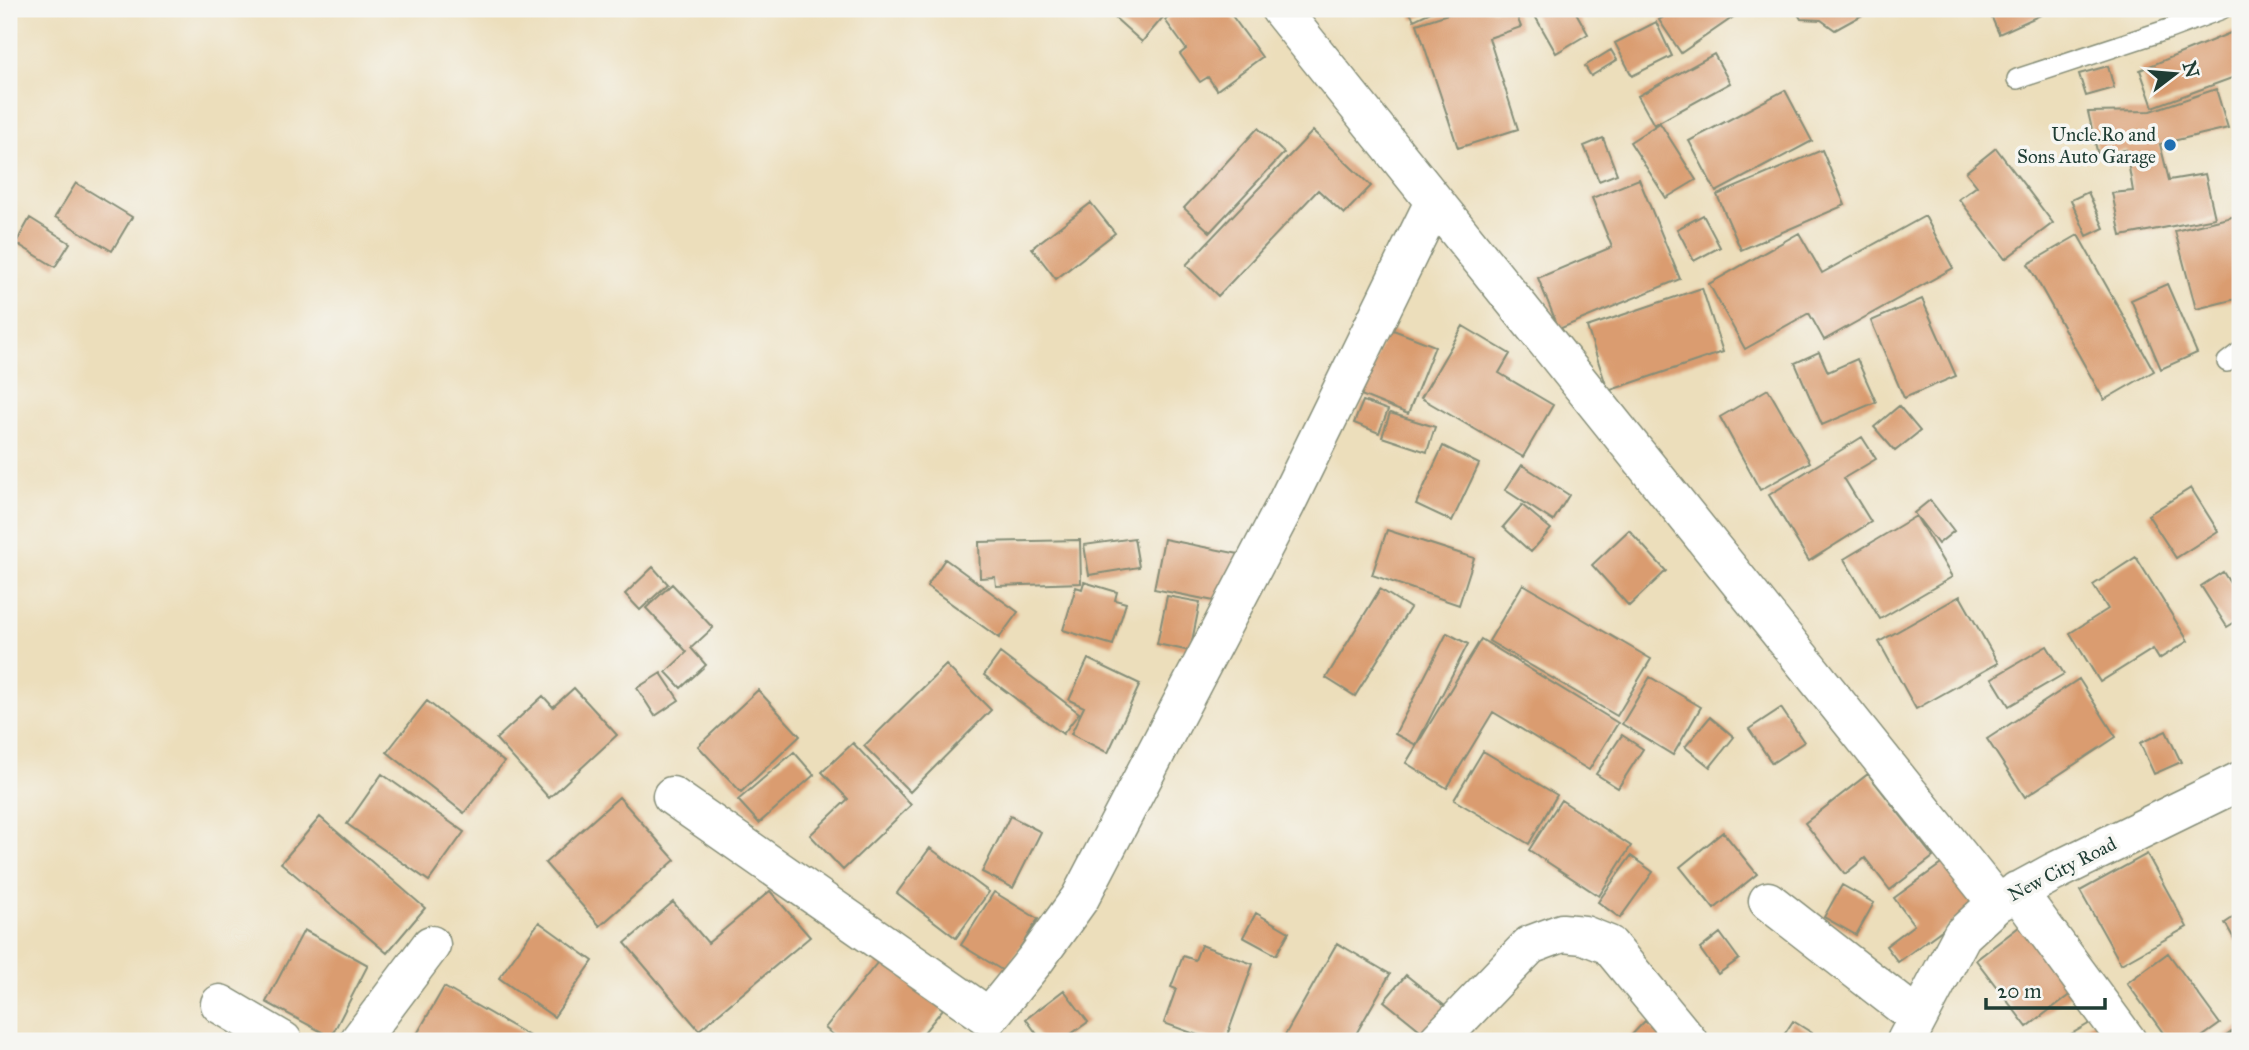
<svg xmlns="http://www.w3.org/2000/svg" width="2249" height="1050" viewBox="0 0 2249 1050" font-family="'IM FELL Great Primer',serif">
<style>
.building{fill:#da9c70}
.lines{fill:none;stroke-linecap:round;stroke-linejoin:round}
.service-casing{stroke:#868e78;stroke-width:22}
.minor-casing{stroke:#868e78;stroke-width:41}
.service{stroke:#fff;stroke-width:19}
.minor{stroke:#fff;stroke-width:38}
.poi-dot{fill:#1f6fb2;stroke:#f6f6f2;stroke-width:2.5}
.labels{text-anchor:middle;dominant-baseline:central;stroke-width:7;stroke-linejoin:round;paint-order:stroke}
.poi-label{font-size:19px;fill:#1f3d34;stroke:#f6f6f2;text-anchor:end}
.street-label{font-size:19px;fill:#1f3d34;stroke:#f6f6f2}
</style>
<rect width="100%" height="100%" fill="#f6f6f2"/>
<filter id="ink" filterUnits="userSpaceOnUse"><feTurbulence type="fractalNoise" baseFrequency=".0143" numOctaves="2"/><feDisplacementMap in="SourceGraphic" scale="14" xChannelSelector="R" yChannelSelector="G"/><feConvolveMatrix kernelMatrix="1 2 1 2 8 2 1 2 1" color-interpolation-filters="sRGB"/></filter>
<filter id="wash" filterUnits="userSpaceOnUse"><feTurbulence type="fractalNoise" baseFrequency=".00686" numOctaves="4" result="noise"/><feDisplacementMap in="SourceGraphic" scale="28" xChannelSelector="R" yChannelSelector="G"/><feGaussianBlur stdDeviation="1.57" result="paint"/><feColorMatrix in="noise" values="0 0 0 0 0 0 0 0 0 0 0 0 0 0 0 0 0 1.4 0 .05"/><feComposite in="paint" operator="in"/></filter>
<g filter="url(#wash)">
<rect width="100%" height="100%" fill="#ecdebb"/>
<g id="blocks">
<path class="building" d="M 1122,9 L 1170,9 L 1142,42 L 1114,17 Z
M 1180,9 L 1227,9 L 1262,57 L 1217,90 L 1208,77 L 1200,82 L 1180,54 L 1186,49 L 1165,20 Z
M 1408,9 L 1437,9 L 1414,20 Z
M 1463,9 L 1514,9 L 1521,27 L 1489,38 L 1518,129 L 1458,148 L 1417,24 Z
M 1531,9 L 1574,9 L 1588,34 L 1556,53 Z
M 1675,9 L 1745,9 L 1681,53 L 1659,20 Z
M 1795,9 L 1873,9 L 1835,30 L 1821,20 L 1801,19 Z
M 1988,9 L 2043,9 L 2045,13 L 1999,34 Z
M 1656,22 L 1672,56 L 1632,76 L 1615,43 Z
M 2240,29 L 2240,75 L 2153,107 L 2140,70 Z
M 1611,50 L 1617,60 L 1591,76 L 1585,66 Z
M 1714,54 L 1730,83 L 1654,125 L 1638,96 Z
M 2108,66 L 2114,88 L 2086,96 L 2079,74 Z
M 2216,89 L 2228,128 L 2160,144 L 2169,180 L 2205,174 L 2215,218 L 2121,236 L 2112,193 L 2133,191 L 2126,150 L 2098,155 L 2088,112 L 2151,111 Z
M 1785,90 L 1812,141 L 1716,192 L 1689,141 Z
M 1660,123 L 1696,180 L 1666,198 L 1630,142 Z
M 1258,128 L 1284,153 L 1210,232 L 1184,208 Z
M 1313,131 L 1371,186 L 1344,214 L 1318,190 L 1218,296 L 1186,265 Z
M 1603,138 L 1617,174 L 1599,181 L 1584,146 Z
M 1996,148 L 2053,223 L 2005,259 L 1959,199 L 1977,186 L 1966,172 Z
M 1822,150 L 1845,205 L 1741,250 L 1717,195 Z
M 1639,179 L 1680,279 L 1559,329 L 1538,278 L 1612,247 L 1592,198 Z
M 76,183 L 132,217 L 112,251 L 55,217 Z
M 2088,192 L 2104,228 L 2087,236 L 2071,200 Z
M 1091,203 L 1115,233 L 1056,279 L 1032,248 Z
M 1703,215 L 1720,247 L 1694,261 L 1677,229 Z
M 2240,215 L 2240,298 L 2196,309 L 2175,231 Z
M 1925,216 L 1953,268 L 1824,340 L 1809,313 L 1745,349 L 1709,284 L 1799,233 L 1822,273 Z
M 30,218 L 70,243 L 55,267 L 16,243 Z
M 2078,235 L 2154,371 L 2104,400 L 2028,264 Z
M 2167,284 L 2197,353 L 2161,369 L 2131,300 Z
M 1702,288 L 1723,352 L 1608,391 L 1587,327 Z
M 1922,299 L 1956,376 L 1904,398 L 1871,321 Z
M 1463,326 L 1510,354 L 1499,373 L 1553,405 L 1523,457 L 1421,398 Z
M 1388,328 L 1435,346 L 1408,414 L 1361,395 Z
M 1819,352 L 1828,372 L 1857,359 L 1876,402 L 1822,425 L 1795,363 Z
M 1768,389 L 1810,462 L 1760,490 L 1720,417 Z
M 1363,401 L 1388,410 L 1379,433 L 1354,423 Z
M 1899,406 L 1920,431 L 1895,451 L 1874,427 Z
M 1390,413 L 1435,427 L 1427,452 L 1382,437 Z
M 1862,437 L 1876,459 L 1844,478 L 1871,522 L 1809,561 L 1769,495 Z
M 1443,446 L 1479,464 L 1452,521 L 1416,504 Z
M 1522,465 L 1569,495 L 1553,521 L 1505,490 Z
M 2191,488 L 2218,531 L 2176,558 L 2148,515 Z
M 1930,500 L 1954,531 L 1938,544 L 1914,513 Z
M 1522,505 L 1551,529 L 1531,552 L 1503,527 Z
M 1916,516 L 1952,577 L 1880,619 L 1844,559 Z
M 1387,530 L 1474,558 L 1459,605 L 1372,575 Z
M 1629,530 L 1666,571 L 1629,606 L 1592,565 Z
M 1134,538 L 1139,567 L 1089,575 L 1084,545 Z
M 1164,539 L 1239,554 L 1229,604 L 1154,589 Z
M 1080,540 L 1081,583 L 996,586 L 995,577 L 980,578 L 979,542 Z
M 2136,557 L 2188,641 L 2159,659 L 2153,649 L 2100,682 L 2070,633 L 2108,609 L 2093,585 Z
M 945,559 L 1018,612 L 999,638 L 927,586 Z
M 653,567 L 668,584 L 640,610 L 625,594 Z
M 2223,572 L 2240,599 L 2240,619 L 2227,627 L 2201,586 Z
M 1084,582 L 1117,592 L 1115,600 L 1126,603 L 1113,645 L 1063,630 L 1076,587 L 1082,589 Z
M 672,584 L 713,628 L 691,648 L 706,665 L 681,688 L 666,672 L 687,652 L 646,608 Z
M 1523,584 L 1651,659 L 1617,716 L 1489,641 Z
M 1380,589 L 1410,608 L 1355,696 L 1326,678 Z
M 1167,596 L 1200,602 L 1190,651 L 1157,644 Z
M 1960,596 L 1998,663 L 1916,709 L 1879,642 Z
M 1447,633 L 1468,644 L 1416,745 L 1395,734 Z
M 1481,639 L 1618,723 L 1589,770 L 1493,712 L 1447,788 L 1406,763 Z
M 2047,646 L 2064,674 L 2009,706 L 1992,678 Z
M 1000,653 L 1079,713 L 1063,734 L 984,675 Z
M 1088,659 L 1140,684 L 1108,753 L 1071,734 L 1084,707 L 1069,700 Z
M 946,665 L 991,710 L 910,792 L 864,746 Z
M 661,673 L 679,700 L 655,716 L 637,688 Z
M 1650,677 L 1701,707 L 1673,755 L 1622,724 Z
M 2079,679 L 2116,737 L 2025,797 L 1987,739 Z
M 574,688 L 617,735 L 549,798 L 496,739 L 543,696 L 553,707 Z
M 758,690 L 800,736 L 741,792 L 698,746 Z
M 427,701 L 504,762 L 464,813 L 387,752 Z
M 1781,708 L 1804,742 L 1772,763 L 1749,729 Z
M 1710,717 L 1734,737 L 1710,767 L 1685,747 Z
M 2166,731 L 2181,762 L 2154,774 L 2140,743 Z
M 1622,735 L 1643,749 L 1618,788 L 1596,774 Z
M 853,743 L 911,805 L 843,870 L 810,835 L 848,799 L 822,772 Z
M 1483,751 L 1557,795 L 1529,844 L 1454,800 Z
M 794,752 L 814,775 L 759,823 L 738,800 Z
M 382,774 L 464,832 L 429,881 L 347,824 Z
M 1868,774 L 1933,857 L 1890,890 L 1865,858 L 1845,874 L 1805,823 Z
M 619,797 L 675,860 L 600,926 L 545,863 Z
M 1561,800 L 1631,846 L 1599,896 L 1529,850 Z
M 1010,816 L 1041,832 L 1013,888 L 982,872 Z
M 320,817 L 425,908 L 387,953 L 281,863 Z
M 1723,832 L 1757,874 L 1714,909 L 1680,867 Z
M 930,848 L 989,892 L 956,938 L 897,893 Z
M 2147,854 L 2187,927 L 2121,964 L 2080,891 Z
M 1631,856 L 1653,872 L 1620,918 L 1598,902 Z
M 1944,862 L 1976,905 L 1898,962 L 1886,946 L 1914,925 L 1894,898 Z
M 1842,885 L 1874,903 L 1856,935 L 1824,917 Z
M 770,891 L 810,937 L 699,1030 L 625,943 L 673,902 L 708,943 Z
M 994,892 L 1038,919 L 1005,972 L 961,945 Z
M 1256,913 L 1289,932 L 1276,955 L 1243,937 Z
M 2240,913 L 2240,949 L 2225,923 Z
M 2028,920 L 2080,987 L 2027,1027 L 1976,960 Z
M 539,922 L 593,961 L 554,1017 L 499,978 Z
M 304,930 L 368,965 L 331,1037 L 266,1002 Z
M 1720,933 L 1739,959 L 1718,974 L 1700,949 Z
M 1337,943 L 1390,974 L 1352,1041 L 1296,1041 L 1285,1035 Z
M 1201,945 L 1253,964 L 1225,1041 L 1214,1041 L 1164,1023 L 1176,989 L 1171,987 L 1183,956 L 1195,960 Z
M 2168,953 L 2220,1024 L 2196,1041 L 2169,1041 L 2127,983 Z
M 881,958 L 943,1009 L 917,1041 L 841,1041 L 825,1028 Z
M 1406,975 L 1451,1011 L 1430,1038 L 1384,1001 Z
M 444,987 L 538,1041 L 413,1041 Z
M 1064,990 L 1088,1022 L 1061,1041 L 1042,1041 L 1026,1019 Z
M 2106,1014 L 2122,1041 L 2059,1041 Z
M 1645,1021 L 1666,1041 L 1626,1041 Z
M 1793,1021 L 1825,1041 L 1780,1041 Z
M 2240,1026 L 2240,1041 L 2219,1041 Z"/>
</g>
</g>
<g filter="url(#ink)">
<use href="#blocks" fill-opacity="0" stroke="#868e78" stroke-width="2"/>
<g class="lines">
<g class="service-casing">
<path id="service" d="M 2017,79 L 2169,29 L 2222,9
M 2227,362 L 2240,352"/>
</g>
<g class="minor-casing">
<path id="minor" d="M 1280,9 L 1997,903
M 672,796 L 989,1017 L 1036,959 L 1080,898 L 1286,504 L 1434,202
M 2017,891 L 2127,1041
M 1768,901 L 1918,1018
M 220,1004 L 283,1041
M 359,1041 L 431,945
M 1438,1041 L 1530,945 L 1562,933 L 1584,935 L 1609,945 L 1688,1041
M 1906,1041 L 1962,935 L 1997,903 L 2054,872 L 2240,781"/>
</g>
<use href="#service" class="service"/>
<use href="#minor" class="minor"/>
</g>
</g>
<circle class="poi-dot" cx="2170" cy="145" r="7"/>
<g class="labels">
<g class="poi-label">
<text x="2156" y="134">Uncle.Ro and<tspan x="2156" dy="22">Sons Auto Garage</tspan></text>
</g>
<g class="street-label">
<text transform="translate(2062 869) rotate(-27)">New City Road</text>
</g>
</g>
<rect width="2249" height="1050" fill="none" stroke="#f6f6f2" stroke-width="35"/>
<g transform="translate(2175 74) rotate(74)" stroke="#f6f6f2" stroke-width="5" paint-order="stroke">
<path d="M0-5L12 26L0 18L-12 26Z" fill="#1f3d34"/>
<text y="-10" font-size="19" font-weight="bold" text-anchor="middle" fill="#1f3d34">N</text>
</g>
<path d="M1986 998v10h119v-10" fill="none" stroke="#1f3d34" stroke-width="3.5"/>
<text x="1997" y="998" font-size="21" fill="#1f3d34" stroke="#f6f6f2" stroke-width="5" paint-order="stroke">20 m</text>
</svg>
